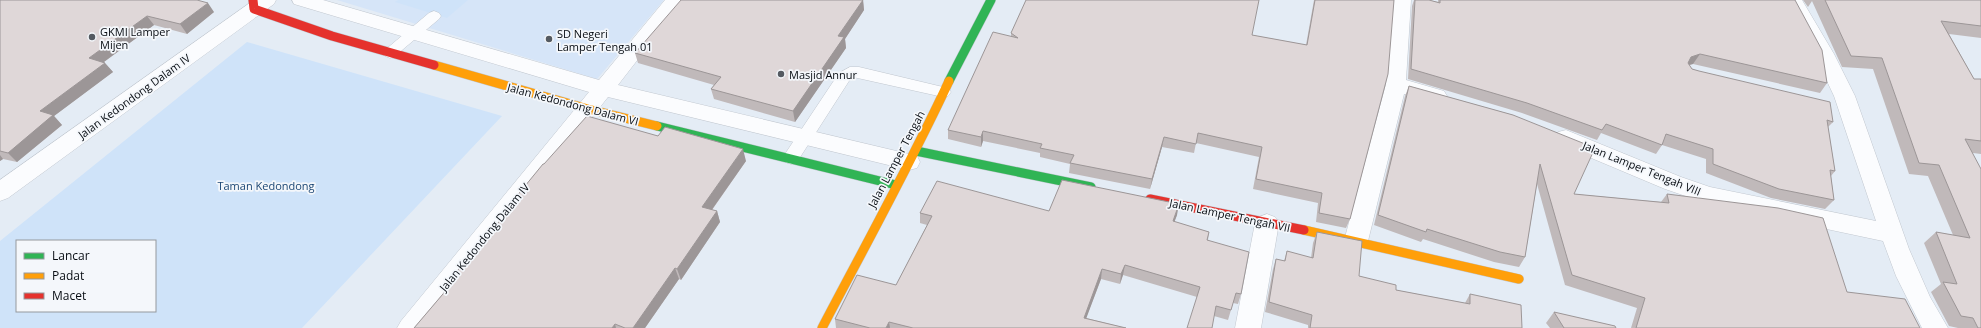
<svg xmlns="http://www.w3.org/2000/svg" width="1981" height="328" viewBox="0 0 1981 328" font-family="'Open Sans',sans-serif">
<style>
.built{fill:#d6e5f8}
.green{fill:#cfe3f9;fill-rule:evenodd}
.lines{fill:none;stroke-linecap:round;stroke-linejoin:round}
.lane-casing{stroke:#c1c7cf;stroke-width:1}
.street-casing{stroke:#c1c7cf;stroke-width:1}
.fast-casing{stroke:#c1c7cf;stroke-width:10}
.slow-casing{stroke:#c1c7cf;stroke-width:10}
.jam-casing{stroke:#c1c7cf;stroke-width:10}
.lane{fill:#fbfcfe;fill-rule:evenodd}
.street{fill:#fbfcfe;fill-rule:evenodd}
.fast{stroke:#30b455;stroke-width:9}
.slow{stroke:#ff9f0a;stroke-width:9}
.jam{stroke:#e5322d;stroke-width:9}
.wall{fill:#c0b9ba}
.shaded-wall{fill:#9c9697}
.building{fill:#dfd7d8;stroke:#9c9697}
.poi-dot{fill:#545a61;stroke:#f4f7fb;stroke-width:1.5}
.labels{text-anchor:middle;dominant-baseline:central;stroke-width:3.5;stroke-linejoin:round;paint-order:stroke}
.poi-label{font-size:11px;fill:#070c12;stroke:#f4f7fb;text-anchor:start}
.street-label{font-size:11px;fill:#070c12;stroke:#f4f7fb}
.park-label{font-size:11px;fill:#1b4674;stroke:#f4f7fb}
</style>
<rect width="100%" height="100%" fill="#e4ecf5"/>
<path class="built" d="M 337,0 L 664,0 L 597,79 Z"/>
<path class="green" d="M 398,0 L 468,0 L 447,18 L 395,2 Z
M 247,42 L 502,116 L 302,328 L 0,328 L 0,241 ZM 17,241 L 155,241 L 155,311 L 17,311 Z"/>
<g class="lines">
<g class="lane-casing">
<path id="lane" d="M 434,11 L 439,13 L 441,16 L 439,19 L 395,56 L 390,58 L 385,56 L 383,53 L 385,50 L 429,13 Z
M 850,67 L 859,67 L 943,87 L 948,88 L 951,92 L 948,96 L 943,97 L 853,77 L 849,81 L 797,162 L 791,164 L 785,162 L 783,158 L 785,154 L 839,73 Z"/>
</g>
<g class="street-casing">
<path id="street" d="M 254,0 L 276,0 L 274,4 L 8,198 L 0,201 L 0,180 Z
M 292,0 L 323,0 L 599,80 L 665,0 L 684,0 L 618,85 L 909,154 L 917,156 L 920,162 L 917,168 L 909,170 L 608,97 L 425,328 L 397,328 L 401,321 L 589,92 L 294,4 Z
M 1393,0 L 1411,0 L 1406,80 L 1444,91 L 1447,96 L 1444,101 L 1437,103 L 1404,94 L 1368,241 L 1364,248 L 1356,250 L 1348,248 L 1344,241 L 1386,84 Z
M 1784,0 L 1802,0 L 1834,54 L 1855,96 L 1909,249 L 1930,297 L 1948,328 L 1922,328 L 1896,276 L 1883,241 L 1709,204 L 1665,189 L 1558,144 L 1555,138 L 1558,132 L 1566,130 L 1681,177 L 1710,187 L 1876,221 L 1834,96 L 1814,54 Z
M 1267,214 L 1275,217 L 1279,223 L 1261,328 L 1235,328 L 1255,223 L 1259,217 Z"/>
</g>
<g class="fast-casing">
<path id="fast" d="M 949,81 L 991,0
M 657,126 L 896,185
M 916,151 L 1091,187"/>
</g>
<g class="slow-casing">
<path id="slow" d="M 434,65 L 588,109 L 657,126
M 1304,230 L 1519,279
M 822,328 C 865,246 910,165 949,81"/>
</g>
<g class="jam-casing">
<path id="jam" d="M 253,0 L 254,9 L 332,36 L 434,65
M 1150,199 L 1304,230"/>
</g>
<use href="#lane" class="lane"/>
<use href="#street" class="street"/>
<use href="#fast" class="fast"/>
<use href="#slow" class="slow"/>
<use href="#jam" class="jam"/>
</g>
<path class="wall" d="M 0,0 L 214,12 L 187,34 L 154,25 L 104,62 L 113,72 L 54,116 L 62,125 L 17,162 L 3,159 L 0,161 Z
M 863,0 L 864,10 L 845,39 L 846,48 L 795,122 L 714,99 L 711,89 L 714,85 L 638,63 L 635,53 Z
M 1314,0 L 1394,0 L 1350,219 L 1346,228 L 1316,222 L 1318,203 L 1253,189 L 1259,157 L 1196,143 L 1194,153 L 1162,147 L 1150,189 L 1069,173 L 1070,164 L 1040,157 L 1040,153 L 983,141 L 981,147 L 948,139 L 948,130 L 1011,36 L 1011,33 L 1252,35 L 1306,45 Z
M 1414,0 L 1429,0 L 1438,2 L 1438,0 L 1795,0 L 1827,83 L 1820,93 L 1693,64 L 1689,65 L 1692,69 L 1833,122 L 1828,127 L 1835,171 L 1831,176 L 1834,200 L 1825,209 L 1771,198 L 1706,173 L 1706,159 L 1662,145 L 1656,154 L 1601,133 L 1597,140 L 1522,113 L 1408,79 L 1412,6 Z
M 1803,0 L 1981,0 L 1981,38 L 1949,34 L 1974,79 L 1981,79 L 1981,154 L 1973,153 L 1981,328 L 1958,328 L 1949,326 L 1931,292 L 1941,284 L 1924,243 L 1936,232 L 1953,235 L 1928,176 L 1909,174 L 1873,69 L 1842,67 L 1812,1 L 1808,7 Z
M 1409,86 L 1513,115 L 1574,194 L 1661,202 L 1667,194 L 1847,292 L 1920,328 L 1631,328 L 1637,308 L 1565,285 L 1537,184 L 1525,257 L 1519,267 L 1494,262 L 1423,239 L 1421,242 L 1374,225 L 1405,96 Z
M 746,161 L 712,210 L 717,211 L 720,222 L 681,280 L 679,279 L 645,328 L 414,328 L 452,283 L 450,280 L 518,200 L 516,197 L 544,164 Z
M 920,213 L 1177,215 L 1174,222 L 1209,232 L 1208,240 L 1241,294 L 1238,304 L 1233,303 L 1228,320 L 1214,316 L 1197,297 L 1123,275 L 1120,284 L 1101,279 L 1086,318 L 1126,328 L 836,328 L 835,319 L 896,285 L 927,225 L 920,223 Z
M 1317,232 L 1359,276 L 1396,290 L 1465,303 L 1470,294 L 1522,328 L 1308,328 L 1308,325 L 1265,312 L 1273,269 L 1276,259 L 1284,261 L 1287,251 L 1311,258 L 1313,243 Z
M 1554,312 L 1616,328 L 1550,328 L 1546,323 Z"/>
<path class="shaded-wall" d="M 863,0 L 864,10 L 845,39 L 846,48 L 795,122 L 793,111 L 838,36 Z
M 208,3 L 214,12 L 187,34 L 180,24 Z
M 147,16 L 154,25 L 97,67 L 89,58 Z
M 1700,54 L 1693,64 L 1685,66 L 1691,57 Z
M 105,63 L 113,72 L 54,116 L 62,125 L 17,162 L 8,153 L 40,111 Z
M 983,131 L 983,141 L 981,147 L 981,137 Z
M 1164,137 L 1162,147 L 1150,189 L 1152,179 Z
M 743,149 L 746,161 L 706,218 L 702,207 Z
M 0,155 L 3,159 L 0,161 Z
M 1179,204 L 1177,215 L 1171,231 L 1173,221 Z
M 717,211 L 720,222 L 681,280 L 677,269 Z
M 1125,265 L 1123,275 L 1120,284 L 1121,274 Z
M 675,268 L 679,279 L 645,328 L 633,328 Z
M 1102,269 L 1101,279 L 1083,327 L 1084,318 Z
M 889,322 L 890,328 L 886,328 Z
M 615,324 L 616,328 L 612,328 Z"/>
<path class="building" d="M 0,0 L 197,0 L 208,3 L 180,24 L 147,16 L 89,58 L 105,63 L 40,111 L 53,115 L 8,153 L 0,151 Z
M 681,0 L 863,0 L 838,36 L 844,37 L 793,111 L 711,89 L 721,77 L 635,53 Z
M 1026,0 L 1259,0 L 1252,35 L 1307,45 L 1315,0 L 1394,0 L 1388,74 L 1350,219 L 1319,213 L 1322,193 L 1256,179 L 1262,147 L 1198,133 L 1196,144 L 1164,137 L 1152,179 L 1070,163 L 1074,155 L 1040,148 L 1042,144 L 983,131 L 981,137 L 948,130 L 993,32 L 1018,38 L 1011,33 Z
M 1415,0 L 1429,0 L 1440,3 L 1440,0 L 1795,0 L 1822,50 L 1827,83 L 1700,54 L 1691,57 L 1688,63 L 1692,69 L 1699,71 L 1830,102 L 1833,122 L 1827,120 L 1835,171 L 1830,170 L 1834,200 L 1779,189 L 1713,164 L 1713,149 L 1666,134 L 1662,145 L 1606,124 L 1602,130 L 1527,103 L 1411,69 Z
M 1825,0 L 1981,0 L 1981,26 L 1941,21 L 1974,79 L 1981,79 L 1981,141 L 1965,139 L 1981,169 L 1981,328 L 1978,328 L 1973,318 L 1961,316 L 1943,282 L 1957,284 L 1936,232 L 1970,238 L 1939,165 L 1919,163 L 1882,58 L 1851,56 Z
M 1409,86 L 1513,115 L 1595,148 L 1574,194 L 1669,203 L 1667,194 L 1778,208 L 1823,218 L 1847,292 L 1905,299 L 1920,328 L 1636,328 L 1645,298 L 1572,275 L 1540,164 L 1525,257 L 1500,252 L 1427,229 L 1426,232 L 1378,215 Z
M 587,116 L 658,136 L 665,127 L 743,149 L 702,207 L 717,211 L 677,269 L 675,268 L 633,328 L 625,328 L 615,324 L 612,328 L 414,328 L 454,281 L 450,280 L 474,250 L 520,198 L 516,197 L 543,164 L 544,164 Z
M 1062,180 L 1179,204 L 1173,221 L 1209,232 L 1207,240 L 1249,252 L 1241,294 L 1236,293 L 1231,310 L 1216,306 L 1212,328 L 1187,328 L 1200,287 L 1125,265 L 1121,274 L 1102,269 L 1084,318 L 1126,328 L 913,328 L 889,322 L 886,328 L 870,328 L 835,319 L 857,275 L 896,285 L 932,216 L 920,213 L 937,181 L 1049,211 Z
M 1317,232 L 1362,241 L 1359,276 L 1396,285 L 1396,290 L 1470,304 L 1470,294 L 1521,305 L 1522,328 L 1310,328 L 1312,315 L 1269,302 L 1276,259 L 1285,261 L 1287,251 L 1313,258 Z
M 1554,312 L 1615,326 L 1616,328 L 1564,328 Z"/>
<g class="poi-dot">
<circle cx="92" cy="37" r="4"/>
<circle cx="549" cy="39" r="4"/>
<circle cx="781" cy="74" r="4"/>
</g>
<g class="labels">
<g class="poi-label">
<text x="100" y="31">GKMI Lamper<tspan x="100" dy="13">Mijen</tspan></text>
<text x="557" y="33">SD Negeri<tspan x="557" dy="13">Lamper Tengah 01</tspan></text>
<text x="789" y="74">Masjid Annur</text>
</g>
<g class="street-label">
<text transform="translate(134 96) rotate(-36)">Jalan Kedondong Dalam IV</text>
<text transform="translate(573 104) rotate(15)">Jalan Kedondong Dalam VI</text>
<text transform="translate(896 159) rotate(-62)">Jalan Lamper Tengah</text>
<text transform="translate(1642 168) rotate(22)">Jalan Lamper Tengah VIII</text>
<text transform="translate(1230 215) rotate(12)">Jalan Lamper Tengah VII</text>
<text transform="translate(484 237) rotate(-51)">Jalan Kedondong Dalam IV</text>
</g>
<g class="park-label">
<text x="266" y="185">Taman Kedondong</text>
</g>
</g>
<rect x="16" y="240" width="140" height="72" fill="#f4f7fb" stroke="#95999e"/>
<rect x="24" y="253" width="20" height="6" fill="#30b455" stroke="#95999e"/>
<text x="52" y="260" font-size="12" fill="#070c12">Lancar</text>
<rect x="24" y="273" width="20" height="6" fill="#ff9f0a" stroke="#95999e"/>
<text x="52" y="280" font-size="12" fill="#070c12">Padat</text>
<rect x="24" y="293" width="20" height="6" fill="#e5322d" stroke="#95999e"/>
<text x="52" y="300" font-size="12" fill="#070c12">Macet</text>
</svg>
